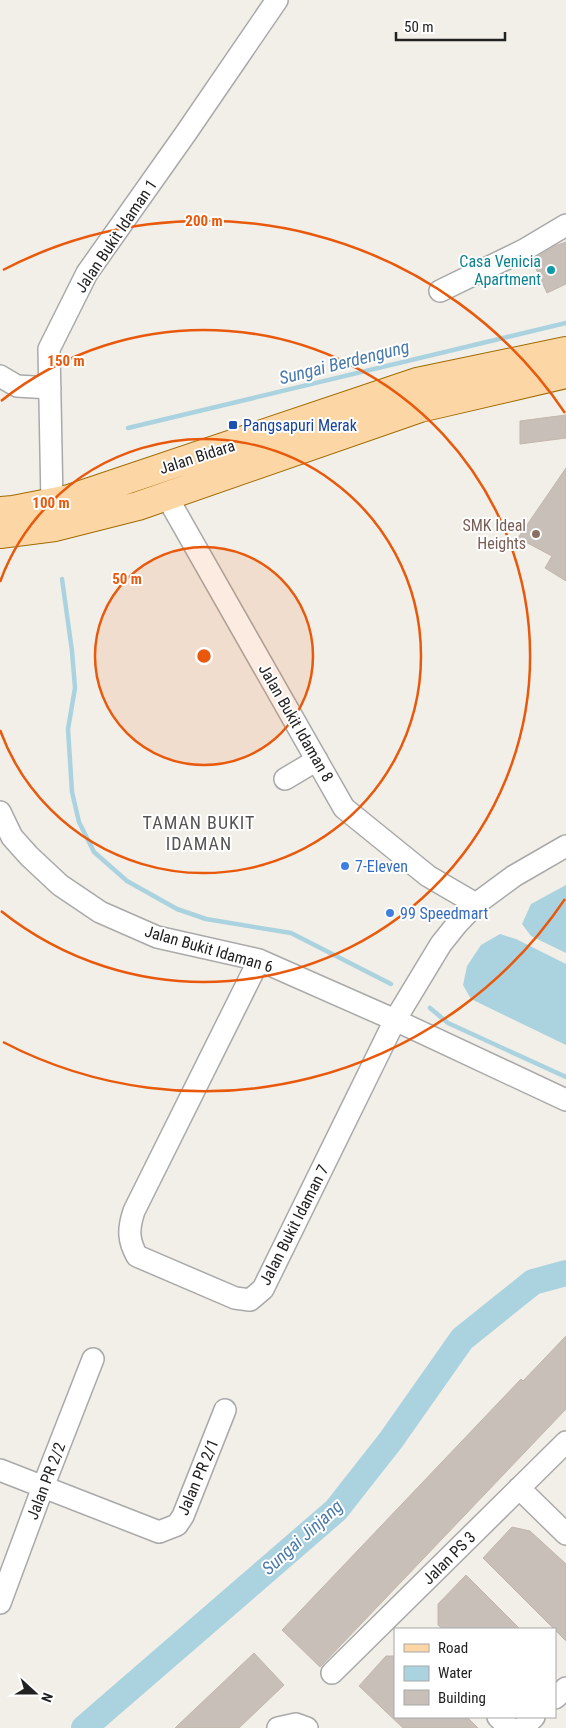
<svg xmlns="http://www.w3.org/2000/svg" width="566" height="1728" viewBox="0 0 566 1728" font-family="'Roboto Condensed',sans-serif">
<style>
.water{fill:#aad3df}
.lines{fill:none;stroke-linecap:round;stroke-linejoin:round}
.stream{stroke:#aad3df;stroke-width:4.5}
.river{stroke:#aad3df;stroke-width:26}
.building{fill:#c7bfb8;stroke:#c4b6ab}
.minor-casing{stroke:#a9a9a9;stroke-width:24}
.major-casing{stroke:#a06b00;stroke-width:30}
.minor{stroke:#fff;stroke-width:21}
.major{stroke:#fcd6a4;stroke-width:28}
.ring{fill:none;stroke:#e8590c;stroke-width:2.5}
.culture-dot{fill:#0f9aa8;stroke:#fff;stroke-width:2}
.transit-dot{fill:#1a4fb4;stroke:#fff;stroke-width:2}
.education-dot{fill:#8d6e63;stroke:#fff;stroke-width:2}
.shop-dot{fill:#3f7fe0;stroke:#fff;stroke-width:2}
.labels{text-anchor:middle;dominant-baseline:central;stroke-width:4;stroke-linejoin:round;paint-order:stroke}
.street-label{font-size:16px;fill:#222;stroke:#fff}
.culture-label{font-size:16px;fill:#0d838f;stroke:#fff;text-anchor:end}
.transit-label{font-size:16px;fill:#164399;stroke:#fff;text-anchor:start}
.education-label{font-size:16px;fill:#785e54;stroke:#fff;text-anchor:end}
.shop-label{font-size:16px;fill:#366cbe;stroke:#fff;text-anchor:start}
.water-label{font-size:18px;font-style:italic;fill:#4a7aab;stroke:#fff}
.neighbourhood-label{font-size:18px;letter-spacing:1px;fill:#555;stroke:#fff}
.centre{fill:#e8590c;stroke:#fff;stroke-width:2.5}
.ring-label{font-size:15px;text-anchor:middle;font-weight:bold;fill:#e8590c;stroke:#fff;stroke-width:4;stroke-linejoin:round;paint-order:stroke}
</style>
<rect width="100%" height="100%" fill="#f2efe9"/>
<path class="water" d="M 566,885 L 566,953 L 531,936 L 522,924 L 531,904 Z
M 500,934 L 516,939 L 566,964 L 566,1045 L 471,999 L 463,985 L 467,966 L 481,945 Z"/>
<g class="lines">
<path class="stream" d="M 128,428 L 566,323
M 62,579 L 72,651 L 75,688 L 68,729 L 72,792 L 79,822 L 94,852 L 127,881 L 177,909 L 206,919 L 291,933 L 391,984
M 430,1008 L 448,1023 L 566,1077"/>
<path class="river" d="M 84,1728 L 336,1510 L 391,1440 L 462,1339 L 533,1282 L 566,1273"/>
</g>
<path class="building" d="M 566,242 L 566,284 L 547,293 L 532,260 L 555,246 Z
M 566,415 L 566,438 L 520,444 L 520,421 Z
M 566,468 L 566,581 L 545,568 L 552,556 L 518,538 Z
M 566,1336 L 566,1409 L 320,1667 L 282,1630 L 521,1379 L 523,1381 Z
M 512,1527 L 530,1531 L 566,1564 L 566,1641 L 483,1558 Z
M 466,1575 L 520,1629 L 443,1629 L 438,1625 L 438,1604 Z
M 254,1653 L 284,1685 L 239,1728 L 175,1728 Z
M 386,1656 L 395,1656 L 395,1717 L 467,1717 L 478,1728 L 403,1728 L 359,1686 Z"/>
<g class="lines">
<g class="minor-casing">
<path id="minor" d="M 440,291 L 524,250 L 566,225
M 0,376 L 17,386 L 50,388
M 167,497 L 344,808 L 428,876 L 476,904
M 52,503 L 49,349 L 87,273 L 186,133 L 277,0
M 285,779 L 317,760
M 0,812 L 12,837 L 29,856 L 60,885 L 100,912 L 157,937 L 259,960 L 395,1020 L 566,1100
M 259,960 L 134,1211 C 128,1229 128,1240 137,1256 L 235,1298 L 250,1300 L 263,1289 L 395,1020 L 441,944 L 457,924 L 476,904 L 514,876 L 566,846
M 0,1470 L 159,1532 L 177,1525 L 183,1516 L 225,1410
M 519,1488 L 566,1534
M 0,1603 L 43,1487 L 93,1359
M 332,1673 L 566,1442
M 555,1698 L 566,1688
M 498,1717 L 510,1728
M 278,1728 L 296,1724 L 307,1728
M 522,1728 L 534,1717"/>
</g>
<g class="major-casing">
<path id="major" d="M 0,511 L 13,510 L 69,499 L 417,382 L 566,351
M 0,534 L 55,527 L 138,506 L 420,408 L 566,374"/>
</g>
<use href="#minor" class="minor"/>
<use href="#major" class="major"/>
</g>
<circle cx="204" cy="656" r="109" fill="#e8590c" fill-opacity=".12"/>
<g class="ring">
<circle cx="204" cy="656" r="109"/>
<path d="M0 582A217 217 0 1 1 0 730"/>
<path d="M1 401A326 326 0 1 1 1 911"/>
<path d="M565 899A435 435 0 0 1 3 1042M3 270A435 435 0 0 1 565 413"/>
</g>
<circle class="culture-dot" cx="551" cy="270" r="5"/>
<rect class="transit-dot" x="228" y="420" width="10" height="10" rx="2.5"/>
<circle class="education-dot" cx="536" cy="534" r="5"/>
<g class="shop-dot">
<circle cx="345" cy="866" r="5"/>
<circle cx="390" cy="913" r="5"/>
</g>
<g class="labels">
<g class="street-label">
<text transform="translate(116 236) rotate(-56)">Jalan Bukit Idaman 1</text>
<text transform="translate(197 457) rotate(-18)">Jalan Bidara</text>
<text transform="translate(296 723) rotate(60)">Jalan Bukit Idaman 8</text>
<text transform="translate(209 949) rotate(16)">Jalan Bukit Idaman 6</text>
<text transform="translate(294 1225) rotate(-63)">Jalan Bukit Idaman 7</text>
<text transform="translate(198 1477) rotate(-67)">Jalan PR 2/1</text>
<text transform="translate(46 1481) rotate(-69)">Jalan PR 2/2</text>
<text transform="translate(449 1558) rotate(-45)">Jalan PS 3</text>
</g>
<g class="culture-label">
<text x="541" y="261">Casa Venicia<tspan x="541" dy="18">Apartment</tspan></text>
</g>
<g class="transit-label">
<text x="243" y="425">Pangsapuri Merak</text>
</g>
<g class="education-label">
<text x="526" y="525">SMK Ideal<tspan x="526" dy="18">Heights</tspan></text>
</g>
<g class="shop-label">
<text x="355" y="866">7-Eleven</text>
<text x="400" y="913">99 Speedmart</text>
</g>
<g class="water-label">
<text transform="translate(344 362) rotate(-14)">Sungai Berdengung</text>
<text transform="translate(302 1537) rotate(-42)">Sungai Jinjang</text>
</g>
<g class="neighbourhood-label">
<text x="199" y="822">TAMAN BUKIT<tspan x="199" dy="21">IDAMAN</tspan></text>
</g>
</g>
<circle cx="204" cy="656" r="8" class="centre"/>
<g class="ring-label">
<text x="204" y="226">200 m</text>
<text x="66" y="366">150 m</text>
<text x="51" y="508">100 m</text>
<text x="127" y="584">50 m</text>
</g>
<rect x="394" y="1628" width="162" height="90" fill="#ffffff" stroke="#a7a7a7"/>
<rect x="404" y="1644" width="25" height="8" fill="#fcd6a4" stroke="#a7a7a7"/>
<text x="438" y="1653" font-size="15" fill="#222222">Road</text>
<rect x="404" y="1666" width="25" height="15" fill="#aad3df" stroke="#a7a7a7"/>
<text x="438" y="1678" font-size="15" fill="#222222">Water</text>
<rect x="404" y="1690" width="25" height="15" fill="#c7bfb8" stroke="#a7a7a7"/>
<text x="438" y="1703" font-size="15" fill="#222222">Building</text>
<g transform="translate(35 1693) rotate(111)" stroke="#ffffff" stroke-width="4" paint-order="stroke">
<path d="M0-4L9 19L0 12L-9 19Z" fill="#222222"/>
<text y="-8" font-size="14" font-weight="bold" text-anchor="middle" fill="#222222">N</text>
</g>
<path d="M396 32v8h109v-8" fill="none" stroke="#222222" stroke-width="2.5"/>
<text x="404" y="32" font-size="15" fill="#222222" stroke="#ffffff" stroke-width="4" paint-order="stroke">50 m</text>
</svg>
